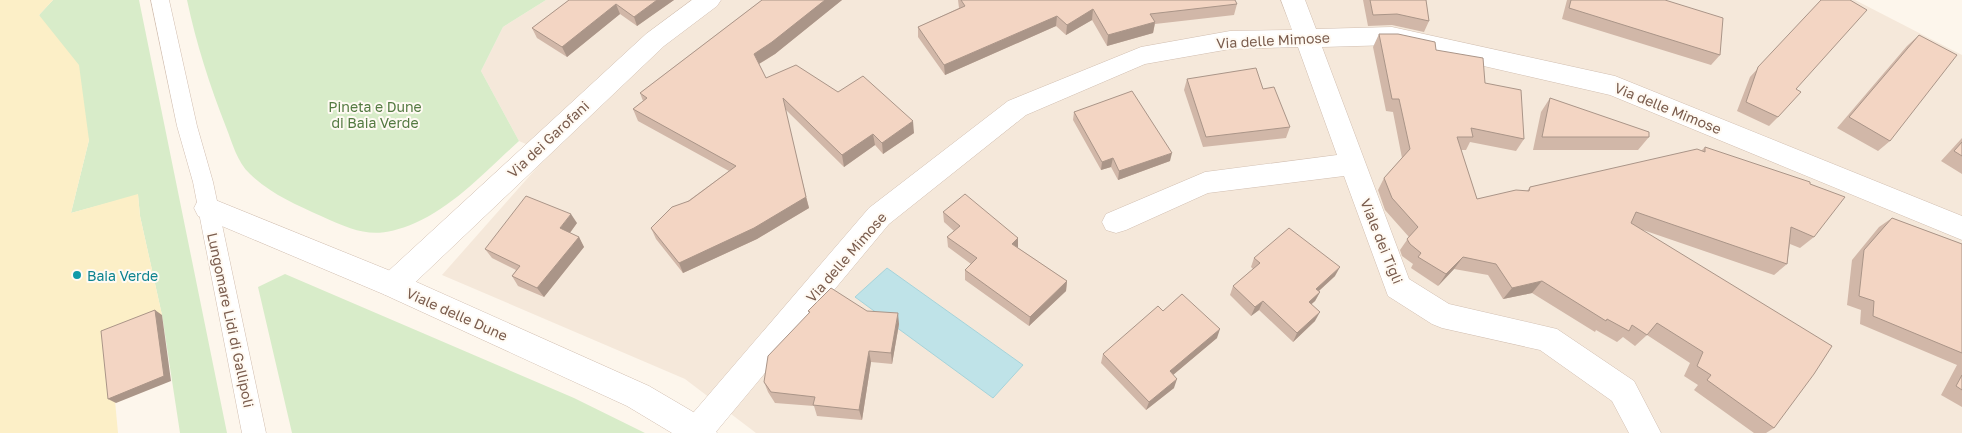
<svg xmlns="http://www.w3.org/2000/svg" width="1962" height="433" viewBox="0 0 1962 433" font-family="'Golos Text',sans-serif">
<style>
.residential{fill:#f5e8da}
.green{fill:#d8ecc9}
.sand{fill:#fcefc7}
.water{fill:#bfe3e8;stroke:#a5d3da}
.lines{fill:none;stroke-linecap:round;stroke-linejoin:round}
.pedestrian-casing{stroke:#d1beb0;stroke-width:1}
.minor-casing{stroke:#d1beb0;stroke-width:1}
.tertiary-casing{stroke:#d1beb0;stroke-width:1}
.pedestrian{fill:#fff;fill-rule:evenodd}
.minor{fill:#fff;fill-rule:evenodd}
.tertiary{fill:#fff;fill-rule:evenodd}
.wall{fill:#d1b7a8}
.shaded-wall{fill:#aa9588}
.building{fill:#f3d5c3;stroke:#aa9588}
.culture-dot{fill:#0f9aa8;stroke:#fffaf3;stroke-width:2}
.labels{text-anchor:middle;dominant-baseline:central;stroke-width:4;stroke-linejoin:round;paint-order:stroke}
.street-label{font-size:14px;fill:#7a5c4d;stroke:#fffaf3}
.park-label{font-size:14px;fill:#537a41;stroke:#fffaf3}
.culture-label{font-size:14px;fill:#0d838f;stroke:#fffaf3;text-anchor:start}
</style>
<rect width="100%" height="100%" fill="#fdf6ec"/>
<path class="residential" d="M 546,0 L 1855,0 L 1962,55 L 1962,433 L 756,433 L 685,379 L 442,275 L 549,154 L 519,141 L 481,71 L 503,27 Z"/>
<path class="green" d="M 53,0 L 139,0 L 227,433 L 180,433 L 162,315 L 140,216 L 138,195 L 71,213 L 89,140 L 39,15 Z
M 187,0 L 546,0 L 503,27 L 481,71 L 519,141 C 488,169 453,207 415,223 C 375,240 359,233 321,216 C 295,204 271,194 250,174 C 237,162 232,142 226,127 C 210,86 196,43 187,0 Z
M 285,274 L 574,398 L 645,433 L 292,433 L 258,287 Z"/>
<path class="sand" d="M 0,0 L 53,0 L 39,15 L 79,65 L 89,140 L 71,213 L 138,194 L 140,216 L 162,315 L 109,336 L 118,433 L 0,433 Z"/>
<path class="water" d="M 887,268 L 1023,365 L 993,398 L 855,297 Z"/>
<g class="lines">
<g class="pedestrian-casing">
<path id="pedestrian" d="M 151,0 L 169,0 L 197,126 L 213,182 L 266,433 L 242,433 L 193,182 L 177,126 Z"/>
</g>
<g class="minor-casing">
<path id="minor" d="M 692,0 L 721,0 L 717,6 L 664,46 L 403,294 L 393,297 L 383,294 L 379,285 L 383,276 L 646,34 Z
M 1281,0 L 1305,0 L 1316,29 L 1392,27 L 1615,76 L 1962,216 L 1962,240 L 1610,95 L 1392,45 L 1322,47 L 1409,279 L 1449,304 L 1557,329 L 1634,381 L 1661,433 L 1629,433 L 1612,401 L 1540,350 L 1442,328 L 1432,324 L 1388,296 L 1344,176 L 1208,193 L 1126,230 L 1116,233 L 1106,230 L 1102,222 L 1106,214 L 1205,172 L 1337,155 L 1298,47 L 1230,49 L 1145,64 L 1026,115 L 889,224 L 715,433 L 684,433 L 682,430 L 687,420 L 869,208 L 1008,101 L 1141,47 L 1230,31 L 1292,30 Z"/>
</g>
<g class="tertiary-casing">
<path id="tertiary" d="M 208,197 L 403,276 L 649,386 L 712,423 L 717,433 L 672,433 L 627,406 L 383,294 L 198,216 L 194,208 L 198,200 Z"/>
</g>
<use href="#pedestrian" class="pedestrian"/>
<use href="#minor" class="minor"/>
<use href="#tertiary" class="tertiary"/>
</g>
<path class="wall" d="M 569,0 L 674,0 L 637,26 L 620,14 L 567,57 L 537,38 L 532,28 Z
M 762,0 L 842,0 L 775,54 L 759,64 L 766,78 L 838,92 L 914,133 L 883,154 L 875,145 L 844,167 L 785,109 L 809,208 L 757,239 L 683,273 L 656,239 L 651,228 L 729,171 L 638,121 L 633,109 L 643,101 L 640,93 Z
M 958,0 L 1235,0 L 1237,4 L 1234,15 L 1155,24 L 1153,33 L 1107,46 L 1092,20 L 1066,35 L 1056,26 L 945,75 L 918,37 L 918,27 L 959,8 Z
M 1363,0 L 1426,0 L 1429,21 L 1424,32 L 1392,25 L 1368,26 Z
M 1567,0 L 1665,0 L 1720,55 L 1711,65 L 1562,19 Z
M 1821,0 L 1796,89 L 1778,117 L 1769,126 L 1737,111 L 1750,77 Z
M 1379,34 L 1436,50 L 1485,83 L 1524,139 L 1516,151 L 1470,142 L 1466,150 L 1461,150 L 1477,199 L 1527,191 L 1530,187 L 1701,151 L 1705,147 L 1814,237 L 1800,248 L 1790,244 L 1787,264 L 1774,275 L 1643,230 L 1774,428 L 1766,433 L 1754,433 L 1694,390 L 1698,385 L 1684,376 L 1690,363 L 1647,335 L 1635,346 L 1623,337 L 1617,342 L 1596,330 L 1595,332 L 1532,293 L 1503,299 L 1488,275 L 1454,269 L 1438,286 L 1411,268 L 1413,264 L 1402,256 L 1400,250 L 1409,237 L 1385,210 L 1378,190 L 1384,178 L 1402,158 L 1393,112 L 1386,111 L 1373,47 Z
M 1919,35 L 1890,141 L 1878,151 L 1837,128 L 1907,46 Z
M 1187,79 L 1263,89 L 1290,127 L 1286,138 L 1203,147 L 1184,90 Z
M 1550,98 L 1649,137 L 1638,150 L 1533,150 L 1541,112 Z
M 1074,112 L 1170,161 L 1118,180 L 1111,167 L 1101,170 L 1073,120 Z
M 1962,138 L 1962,174 L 1941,161 Z
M 943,212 L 1018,248 L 1067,281 L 1066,291 L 1029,326 L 965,280 L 965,270 L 971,264 L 948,247 L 947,237 L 954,231 L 944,222 Z
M 1892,218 L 1962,244 L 1962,407 L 1941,395 L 1957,365 L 1860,324 L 1861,310 L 1847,305 L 1852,260 L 1879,227 Z
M 577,223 L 570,233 L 579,237 L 584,247 L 544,297 L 518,286 L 512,276 L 516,270 L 492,258 L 485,249 Z
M 1254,258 L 1335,276 L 1319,291 L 1320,292 L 1315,301 L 1311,304 L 1315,321 L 1293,342 L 1259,310 L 1251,316 L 1230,295 L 1233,286 L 1253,269 L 1251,267 Z
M 808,311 L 867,311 L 899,324 L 892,364 L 871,362 L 862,420 L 817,416 L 814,406 L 775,403 L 768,392 L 764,382 L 809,313 Z
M 1163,311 L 1217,338 L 1173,375 L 1174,388 L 1146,410 L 1101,363 L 1103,354 Z"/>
<path class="shaded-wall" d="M 657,0 L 674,0 L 637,26 L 634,17 Z
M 825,0 L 842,0 L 775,54 L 757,65 L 754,54 Z
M 616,4 L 620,14 L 567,57 L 562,47 Z
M 1093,9 L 1092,20 L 1066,35 L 1067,25 Z
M 1057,16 L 1056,26 L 945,75 L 944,65 Z
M 1155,22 L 1153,33 L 1107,46 L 1108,35 Z
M 913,121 L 914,133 L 883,154 L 882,143 Z
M 873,134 L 875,145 L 844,167 L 842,155 Z
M 1172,153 L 1170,161 L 1118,180 L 1119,171 Z
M 1113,158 L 1111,167 L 1101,170 L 1102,162 Z
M 806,197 L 809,208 L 757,239 L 683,273 L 679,263 Z
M 571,214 L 577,223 L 566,238 L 560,228 Z
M 579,237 L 584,247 L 544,297 L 537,288 Z
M 1018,238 L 1018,248 L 1012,244 Z
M 1463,257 L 1454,269 L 1438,286 L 1446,274 Z
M 1340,267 L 1335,276 L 1311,298 L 1316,289 Z
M 1067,281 L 1066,291 L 1029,326 L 1030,317 Z
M 1542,281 L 1532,293 L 1503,299 L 1512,288 Z
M 1320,292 L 1315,301 L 1304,311 L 1309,302 Z
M 1263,301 L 1259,310 L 1251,316 L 1255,307 Z
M 155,310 L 162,315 L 171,381 L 116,403 L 108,399 Z
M 1320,312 L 1315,321 L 1293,342 L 1297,333 Z
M 898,313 L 899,324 L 892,364 L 891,353 Z
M 1220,329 L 1217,338 L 1167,380 L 1170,371 Z
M 869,351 L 871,362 L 862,420 L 859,410 Z
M 1177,379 L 1174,388 L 1146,410 L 1149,402 Z"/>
<path class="building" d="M 569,0 L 657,0 L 634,17 L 616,4 L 562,47 L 532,28 Z
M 762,0 L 825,0 L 772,42 L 754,54 L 766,78 L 796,65 L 838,92 L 863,76 L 913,121 L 882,143 L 873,134 L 842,155 L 783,98 L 806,197 L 754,228 L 679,263 L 651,228 L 672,207 L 689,201 L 736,166 L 633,109 L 647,98 L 640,93 Z
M 961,0 L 1235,0 L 1237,4 L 1150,14 L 1155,22 L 1108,35 L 1093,9 L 1067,25 L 1057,16 L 944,65 L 918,27 L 965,6 Z
M 1370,0 L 1426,0 L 1429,21 L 1397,14 L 1373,15 Z
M 1571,0 L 1665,0 L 1723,18 L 1720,55 L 1569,8 Z
M 1821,0 L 1850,0 L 1867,10 L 1796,89 L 1801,92 L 1778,117 L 1746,102 L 1758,67 Z
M 1379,34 L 1398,34 L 1435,42 L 1436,50 L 1483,58 L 1485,83 L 1521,90 L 1524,139 L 1471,128 L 1473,137 L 1457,137 L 1477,199 L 1516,190 L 1529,191 L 1530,187 L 1697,149 L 1705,152 L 1705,147 L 1810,182 L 1810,184 L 1845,197 L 1814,237 L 1791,227 L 1787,264 L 1636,212 L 1631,223 L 1832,346 L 1814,374 L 1774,428 L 1707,380 L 1711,375 L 1697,366 L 1703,352 L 1657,323 L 1647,335 L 1632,325 L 1629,331 L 1607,319 L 1606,321 L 1542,281 L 1512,288 L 1496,264 L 1463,257 L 1446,274 L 1418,257 L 1421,253 L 1410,244 L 1407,239 L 1418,227 L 1392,198 L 1384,178 L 1410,149 L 1399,99 L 1392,99 Z
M 1919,35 L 1957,55 L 1890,141 L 1849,117 Z
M 1256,68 L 1263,89 L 1274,87 L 1290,127 L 1206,137 L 1187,79 Z
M 1132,91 L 1172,153 L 1119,171 L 1113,158 L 1102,162 L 1074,112 Z
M 1550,98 L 1649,132 L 1649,137 L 1542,137 Z
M 1962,142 L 1962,156 L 1954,151 Z
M 965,194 L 1018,238 L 1012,244 L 1067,281 L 1030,317 L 965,270 L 977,258 L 947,237 L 960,226 L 943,212 Z
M 526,196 L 571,214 L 560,228 L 579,237 L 537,288 L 512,276 L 520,266 L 485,249 Z
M 1892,218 L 1962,244 L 1962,353 L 1873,316 L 1874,301 L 1859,296 L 1864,250 Z
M 1289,228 L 1340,267 L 1316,289 L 1320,292 L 1309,302 L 1320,312 L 1297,333 L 1263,301 L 1255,307 L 1233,286 L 1260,263 L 1254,258 Z
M 831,288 L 867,311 L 898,313 L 891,353 L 869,351 L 859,410 L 813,405 L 815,397 L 771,392 L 764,382 L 768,356 L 810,312 L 808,311 Z
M 1182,294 L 1220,329 L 1170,371 L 1177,379 L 1149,402 L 1103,354 L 1158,306 L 1163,311 Z
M 155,310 L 164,376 L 108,399 L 101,331 Z
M 1962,375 L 1962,390 L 1956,386 Z"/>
<circle class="culture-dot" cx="77" cy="275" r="5"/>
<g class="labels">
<g class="street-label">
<text transform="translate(1273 40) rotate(-3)">Via delle Mimose</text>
<text transform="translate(1668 108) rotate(22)">Via delle Mimose</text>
<text transform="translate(548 139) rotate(-43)">Via dei Garofani</text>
<text transform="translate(1382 241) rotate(68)">Viale dei Tigli</text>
<text transform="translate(846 257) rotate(-49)">Via delle Mimose</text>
<text transform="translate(457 314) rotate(24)">Viale delle Dune</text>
<text transform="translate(231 320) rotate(78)">Lungomare Lidi di Gallipoli</text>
</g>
<g class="park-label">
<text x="375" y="106">Pineta e Dune<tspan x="375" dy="16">di Baia Verde</tspan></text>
</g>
<g class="culture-label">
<text x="87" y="275">Baia Verde</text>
</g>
</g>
</svg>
